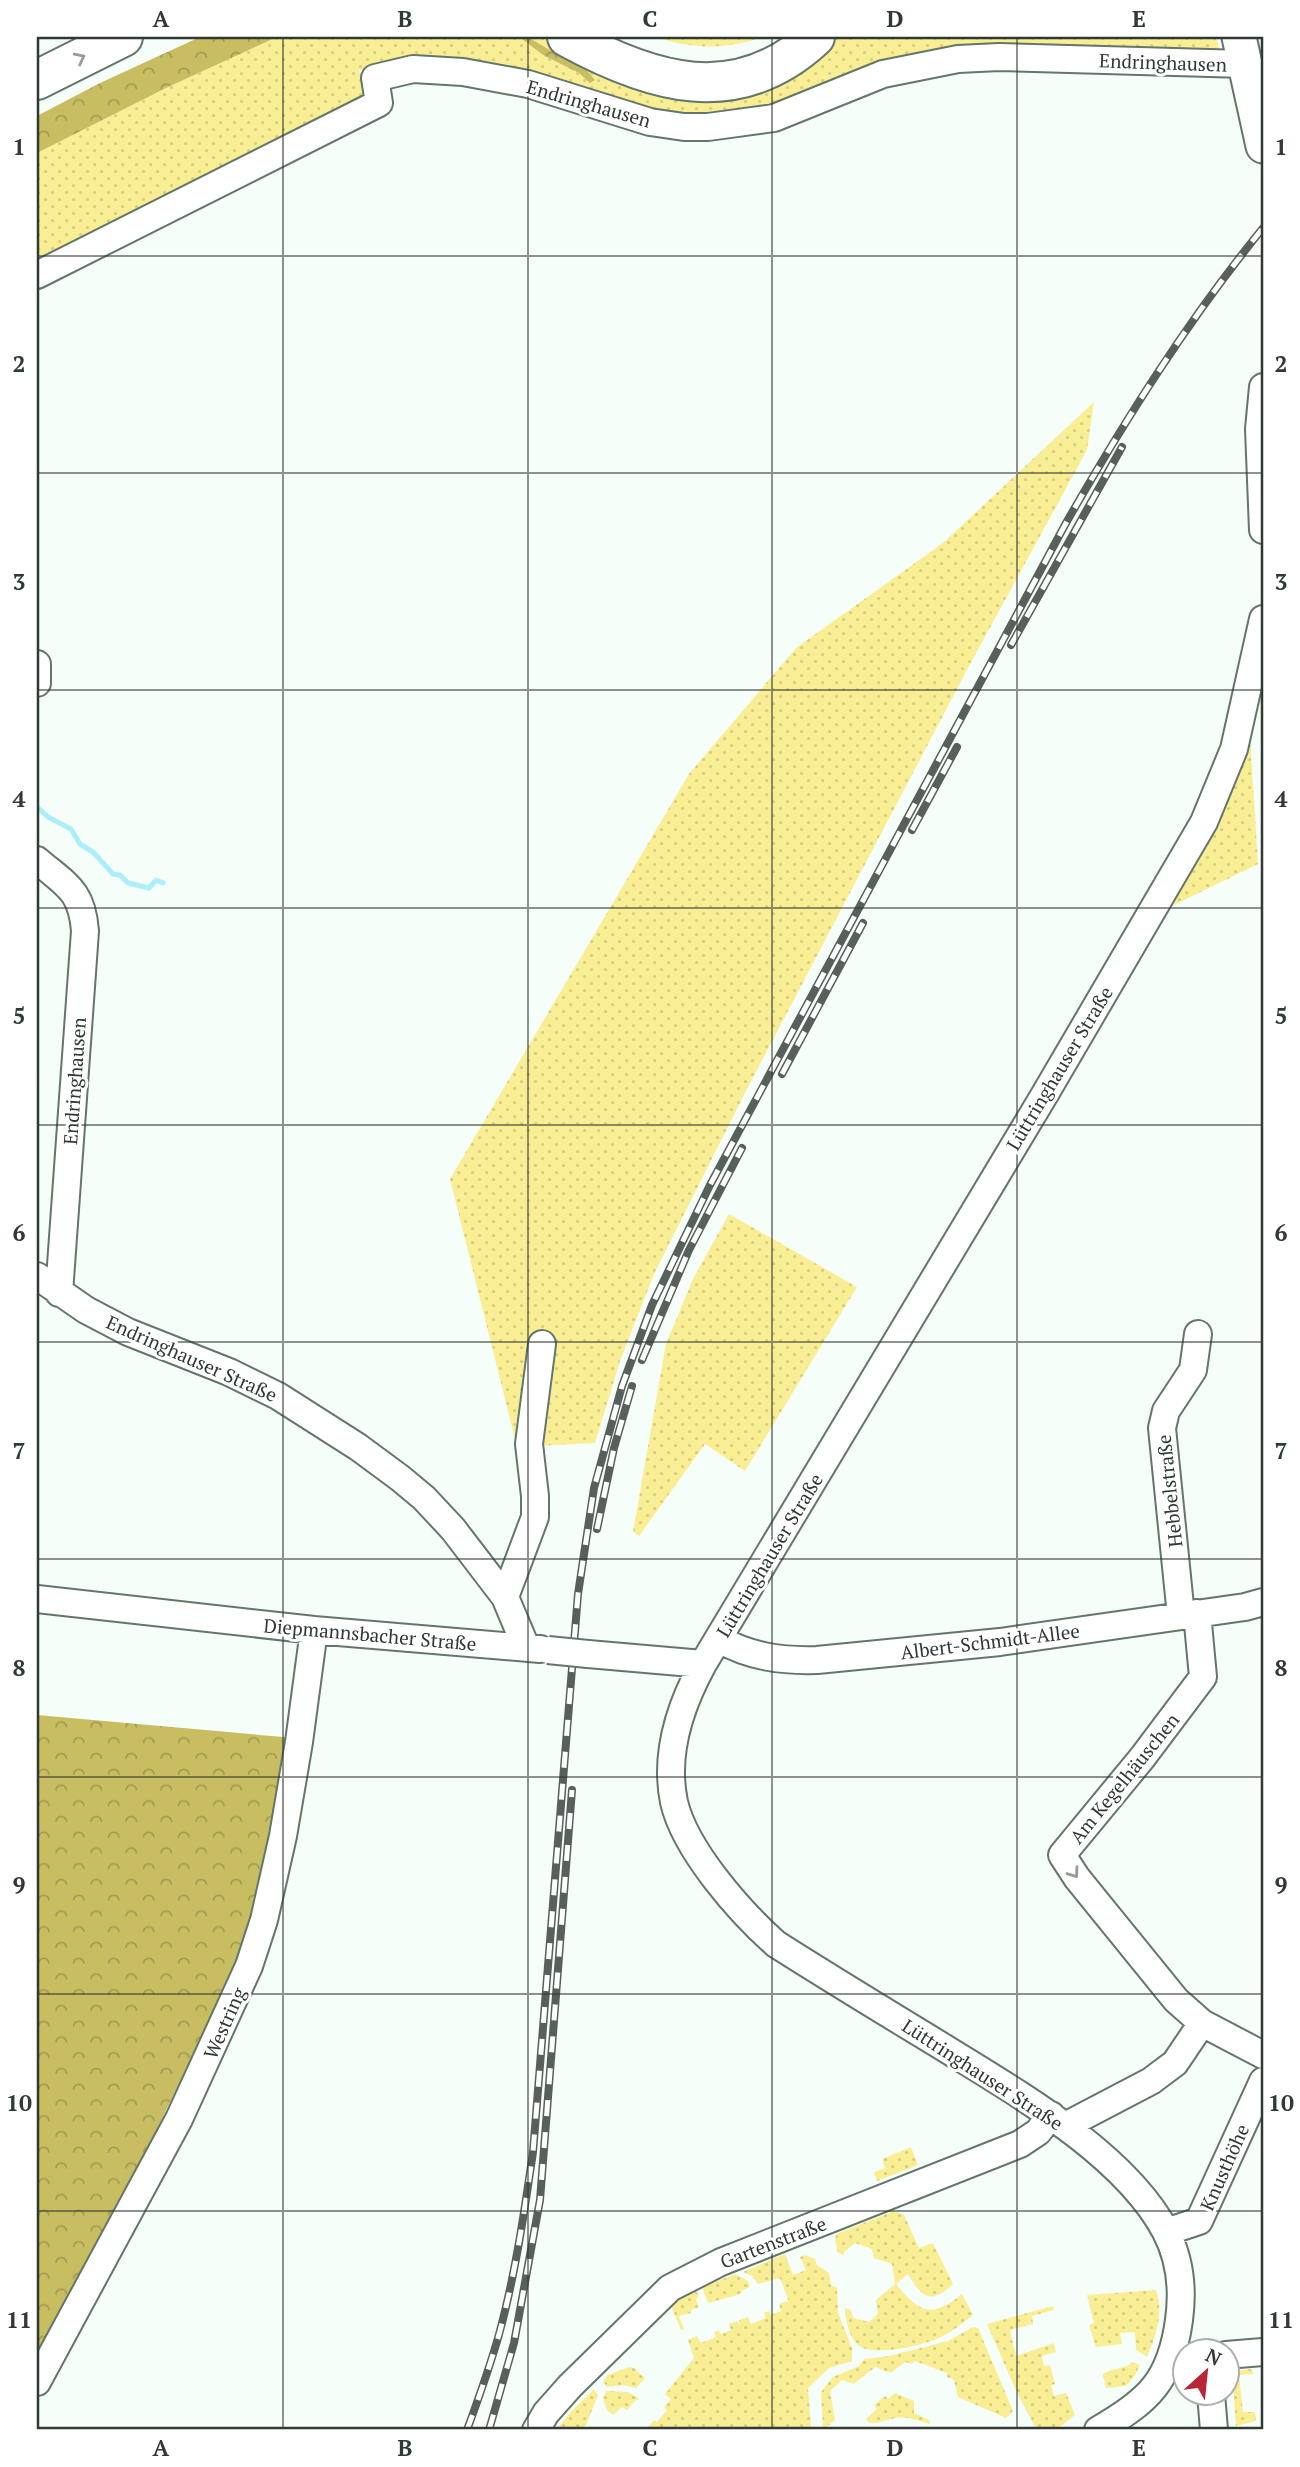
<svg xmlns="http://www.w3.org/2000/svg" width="1300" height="2467" viewBox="0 0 1300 2467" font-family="'PT Serif',serif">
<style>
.grass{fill:url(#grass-dots)}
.forest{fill:url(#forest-crowns)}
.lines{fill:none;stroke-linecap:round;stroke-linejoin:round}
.stream{stroke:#aceffb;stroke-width:5}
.minor-casing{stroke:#63766a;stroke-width:30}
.major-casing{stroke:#63766a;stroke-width:37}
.highway-casing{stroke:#63766a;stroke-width:42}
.minor{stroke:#fff;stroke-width:26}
.major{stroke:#fff;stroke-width:33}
.highway{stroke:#fff;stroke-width:38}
.rail-casing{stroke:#57605a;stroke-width:8}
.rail{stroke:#fff;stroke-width:5;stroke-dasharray:16;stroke-linecap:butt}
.minor-bridge-casing{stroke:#63766a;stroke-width:30;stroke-linecap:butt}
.minor-bridge{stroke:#fff;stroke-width:26}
.oneway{stroke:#989c99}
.grid{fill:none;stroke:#303933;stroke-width:2;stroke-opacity:0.55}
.labels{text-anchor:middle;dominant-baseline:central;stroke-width:6;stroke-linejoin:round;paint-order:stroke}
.street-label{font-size:19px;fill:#303933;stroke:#fff}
.neatline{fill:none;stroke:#303933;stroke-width:2.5}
.grid-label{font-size:23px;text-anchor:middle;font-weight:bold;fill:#303933}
</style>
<defs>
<pattern id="grass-dots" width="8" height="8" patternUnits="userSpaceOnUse" patternTransform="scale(1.75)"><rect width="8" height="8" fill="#faee94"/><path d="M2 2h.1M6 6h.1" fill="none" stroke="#d7cd80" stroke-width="1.8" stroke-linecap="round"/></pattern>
<pattern id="forest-crowns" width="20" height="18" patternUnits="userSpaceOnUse" patternTransform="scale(1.75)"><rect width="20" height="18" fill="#c9bd61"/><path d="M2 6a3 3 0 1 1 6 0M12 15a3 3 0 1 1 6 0" fill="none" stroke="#a49b51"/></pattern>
</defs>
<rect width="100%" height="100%" fill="#f5fef8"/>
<path class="grass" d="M 277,37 L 507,37 L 522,39 L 543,55 L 579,73 L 590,82 L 583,66 L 563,58 L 527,37 L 548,37 L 582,56 L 659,87 L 829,37 L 1216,37 L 1221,55 L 1027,51 L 810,97 L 709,121 L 387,66 L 359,70 L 362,81 L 368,83 L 371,95 L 37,272 L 37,153 L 168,87 Z
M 655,37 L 763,37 C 727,50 691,49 655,37 Z
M 1094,402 L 1087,450 L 969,666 L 747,1089 L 654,1274 L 620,1361 L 595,1443 L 517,1447 L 450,1179 L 689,774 L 796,648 L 943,543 Z
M 1250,735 L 1258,864 L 1166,909 Z
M 729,1214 L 857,1287 L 745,1471 L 705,1444 L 639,1536 L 633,1532 L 666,1344 L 693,1279 Z
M 911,2147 L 918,2165 L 877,2181 L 874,2172 L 885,2168 L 882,2159 Z
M 894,2211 L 904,2215 L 919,2248 L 933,2243 L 953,2284 C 931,2305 922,2298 908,2274 L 896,2284 C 920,2313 931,2319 962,2294 L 973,2315 C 963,2323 953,2331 941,2337 C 925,2345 877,2356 861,2347 C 850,2341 845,2320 845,2308 L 851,2310 L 853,2318 L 869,2322 L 878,2314 L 876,2300 L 895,2284 L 892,2264 L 874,2258 L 872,2249 L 855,2243 L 844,2252 L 844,2255 L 838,2253 L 835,2240 L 836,2234 Z
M 785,2254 L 793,2275 L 806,2270 L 800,2257 L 805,2255 L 815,2259 L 817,2265 L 829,2273 L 831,2286 L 837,2287 L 838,2313 L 852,2348 L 852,2361 L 829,2368 L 808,2388 L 811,2427 L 807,2430 L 650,2430 L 648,2427 L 654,2420 L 657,2422 L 667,2410 L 664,2407 L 671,2399 L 665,2394 L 694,2358 L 688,2340 L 697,2336 L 701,2343 L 716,2337 L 714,2332 L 719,2330 L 721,2334 L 731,2330 L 729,2324 L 737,2321 L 740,2325 L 739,2320 L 748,2317 L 751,2324 L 766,2318 L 764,2313 L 769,2311 L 771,2315 L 781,2311 L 779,2304 L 788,2301 L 790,2305 L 780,2278 L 758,2284 L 752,2276 L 743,2272 Z
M 736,2274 L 748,2281 L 750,2287 L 741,2291 L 742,2293 L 737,2295 L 708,2303 L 702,2287 Z
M 695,2290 L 699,2295 L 696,2300 L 699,2307 L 691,2310 L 691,2313 L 679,2316 L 684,2329 L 681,2330 L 671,2306 L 681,2295 Z
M 1156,2290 C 1164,2312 1156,2336 1147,2357 L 1136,2350 L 1135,2332 L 1120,2333 L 1122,2344 L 1096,2347 L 1089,2325 L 1094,2323 L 1087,2295 Z
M 1053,2306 L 1054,2310 L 1032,2316 L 1033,2324 L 1010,2330 L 1016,2356 L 1054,2343 L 1056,2352 L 1042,2356 L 1044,2366 L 1050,2365 L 1055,2384 L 1051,2385 L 1054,2396 L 1066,2393 L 1075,2415 L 1056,2430 L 1037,2430 L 1019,2397 L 987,2324 Z
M 973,2327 L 978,2328 L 1013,2411 L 1006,2418 L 958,2397 L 954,2380 L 947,2377 L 947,2373 L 915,2361 L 912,2364 L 905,2362 L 891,2373 L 875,2367 L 854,2384 L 842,2380 L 830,2391 L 835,2420 L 823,2430 L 821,2392 L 833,2377 L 859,2366 L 864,2359 L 889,2356 L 948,2341 Z
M 1133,2362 L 1140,2365 L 1134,2377 L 1126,2386 L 1106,2388 L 1103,2374 C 1112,2368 1126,2369 1133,2362 Z
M 629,2367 L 634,2368 L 645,2378 L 636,2388 L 623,2385 L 607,2387 L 603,2381 L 608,2375 Z
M 1252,2369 L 1253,2374 L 1239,2375 L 1243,2412 L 1255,2412 L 1256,2421 L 1236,2426 L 1232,2371 Z
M 594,2389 L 598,2395 L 586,2425 L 580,2430 L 556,2430 L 568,2415 Z
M 606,2391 L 628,2392 L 640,2399 L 636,2400 L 627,2410 L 622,2407 L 613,2415 L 607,2410 L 603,2399 Z
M 895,2393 L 914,2401 L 914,2413 L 929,2420 L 930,2424 C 918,2421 908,2416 896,2418 C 885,2419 879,2425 868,2422 L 866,2419 L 877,2409 L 874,2405 L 885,2396 L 888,2399 Z"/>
<path class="forest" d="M 200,37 L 277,37 L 168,87 L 37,153 L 37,116 L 100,83 Z
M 507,37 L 528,37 L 563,58 L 583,66 L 595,80 L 590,83 L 579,73 L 543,55 L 522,39 Z
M 37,1715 L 294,1738 L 259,1919 L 37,2376 Z"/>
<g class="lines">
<path class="stream" d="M 37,807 L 48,817 L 71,829 L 80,844 L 93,852 L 113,874 L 120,875 L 128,883 L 149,888 L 156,880 L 163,883"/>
<g class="minor-casing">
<path id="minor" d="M 37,275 L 379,103 L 375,78 L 413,69 L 463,72 L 528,84 L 650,122 L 684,127 L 708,127 L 774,118 L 883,74 L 958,59 L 999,57 L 1245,64
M 1263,387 L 1259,429 L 1263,530
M 37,664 L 37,683
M 37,860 C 66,885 82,890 85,931 L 59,1293
M 37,1276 L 86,1310 L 128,1332 L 229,1372 L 278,1396 L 358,1447 L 400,1478 L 424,1498 L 453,1529 L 505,1597 L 526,1647
M 505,1597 L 535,1517 L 535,1496 L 529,1444 L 542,1344
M 37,1599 L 314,1630 L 540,1649
M 1197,1613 L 1203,1677 L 1142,1758 L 1062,1855 L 1077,1878 L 1176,2000 L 1202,2023 L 1263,2055
M 1181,1616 L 1162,1428 L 1166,1411 L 1193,1370 L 1198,1334
M 719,1639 C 750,1657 782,1661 817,1660 L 1000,1642 L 1245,1607 L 1263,1602
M 588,1654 L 703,1664
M 1065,2126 L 1151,2081 L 1175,2063 L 1202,2023
M 1166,2232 L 1199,2221 L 1263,2081
M 1226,2355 L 1263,2352
M 37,2382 L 179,2119 L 249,1966 L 264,1920 L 283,1836 L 299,1742 L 314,1630
M 1211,2394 L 1214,2430
M 536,2430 L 546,2413 L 570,2386 L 670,2288 L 721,2262 L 1020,2144 L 1038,2132 L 1051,2115
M 1098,2430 C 1149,2401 1171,2380 1179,2320 C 1183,2291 1180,2259 1166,2232 C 1125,2154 1017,2093 943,2047 C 887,2013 831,1979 776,1944 C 740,1912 685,1850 674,1802 C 664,1754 680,1706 703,1664 L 1045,1094 L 1204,822 L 1234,749 L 1263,619"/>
</g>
<g class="major-casing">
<path id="major" d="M 1239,37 L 1263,146"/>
</g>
<g class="highway-casing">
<path id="highway" d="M 567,37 C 651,83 737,110 815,37
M 37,80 L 123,37"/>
</g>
<use href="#minor" class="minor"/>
<use href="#major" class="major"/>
<use href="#highway" class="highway"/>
<g class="rail-casing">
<path id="rail" d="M 1011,645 L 1122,447
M 912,830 L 957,747
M 782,1074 L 863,923
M 642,1360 L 689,1250 L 742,1148
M 597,1529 L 614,1448 L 632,1386
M 467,2430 C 478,2400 489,2369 498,2338 C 515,2277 524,2214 533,2152 L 578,1594 L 594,1488 L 622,1386 L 652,1305 L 710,1185 L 1066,523 C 1125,420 1188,320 1263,228
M 489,2430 L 514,2343 L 540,2200 L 572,1790"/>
</g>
<use href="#rail" class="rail"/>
<g class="minor-bridge-casing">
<path id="minor-bridge" d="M 548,1650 L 588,1654"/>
</g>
<use href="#minor-bridge" class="minor-bridge"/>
</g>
<defs><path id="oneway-chevron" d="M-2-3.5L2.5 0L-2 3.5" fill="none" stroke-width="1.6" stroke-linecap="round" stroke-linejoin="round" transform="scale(1.75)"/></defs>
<g class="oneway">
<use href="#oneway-chevron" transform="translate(80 58) rotate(-27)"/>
<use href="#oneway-chevron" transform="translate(1074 1873) rotate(55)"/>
</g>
<path class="grid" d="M 283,37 L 283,2430M 528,37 L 528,2430M 772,37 L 772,2430M 1017,37 L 1017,2430M 37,256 L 1263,256M 37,473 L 1263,473M 37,690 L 1263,690M 37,908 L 1263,908M 37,1125 L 1263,1125M 37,1342 L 1263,1342M 37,1559 L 1263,1559M 37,1777 L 1263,1777M 37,1994 L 1263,1994M 37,2211 L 1263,2211"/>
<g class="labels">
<g class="street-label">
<text transform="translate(1163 62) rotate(2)">Endringhausen</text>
<text transform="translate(589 103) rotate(16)">Endringhausen</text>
<text transform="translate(1059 1068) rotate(-59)">Lüttringhauser Straße</text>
<text transform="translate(74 1081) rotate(-86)">Endringhausen</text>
<text transform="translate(192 1358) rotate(24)">Endringhauser Straße</text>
<text transform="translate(1169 1491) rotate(-96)">Hebbelstraße</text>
<text transform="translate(769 1555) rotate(-59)">Lüttringhauser Straße</text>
<text transform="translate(370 1634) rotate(5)">Diepmannsbacher Straße</text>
<text transform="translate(990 1641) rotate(-7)">Albert-Schmidt-Allee</text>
<text transform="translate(1124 1778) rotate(-51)">Am Kegelhäuschen</text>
<text transform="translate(224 2023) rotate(-66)">Westring</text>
<text transform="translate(983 2074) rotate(33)">Lüttringhauser Straße</text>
<text transform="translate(1224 2167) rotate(-66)">Knusthöhe</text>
<text transform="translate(773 2242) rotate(-21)">Gartenstraße</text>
</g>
</g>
<rect width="1300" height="2467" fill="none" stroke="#ffffff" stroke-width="77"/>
<g transform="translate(1206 2372) rotate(27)"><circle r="33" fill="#ffffff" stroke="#acb0ad" stroke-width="2"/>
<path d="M0-5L12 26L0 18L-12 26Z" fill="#b72536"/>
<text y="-10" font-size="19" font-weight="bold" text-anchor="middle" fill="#303933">N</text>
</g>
<rect x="38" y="38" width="1224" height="2390" class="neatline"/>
<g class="grid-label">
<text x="161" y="27">A</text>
<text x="405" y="27">B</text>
<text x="650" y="27">C</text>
<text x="895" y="27">D</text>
<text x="1139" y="27">E</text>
<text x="19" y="155">1</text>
<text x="1281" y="155">1</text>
<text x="19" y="372">2</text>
<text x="1281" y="372">2</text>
<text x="19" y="590">3</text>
<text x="1281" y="590">3</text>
<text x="19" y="807">4</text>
<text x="1281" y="807">4</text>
<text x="19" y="1024">5</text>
<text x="1281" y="1024">5</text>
<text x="19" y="1241">6</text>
<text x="1281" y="1241">6</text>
<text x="19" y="1459">7</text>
<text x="1281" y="1459">7</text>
<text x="19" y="1676">8</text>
<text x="1281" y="1676">8</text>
<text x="19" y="1893">9</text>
<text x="1281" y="1893">9</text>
<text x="19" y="2111">10</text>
<text x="1281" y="2111">10</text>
<text x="19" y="2328">11</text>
<text x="1281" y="2328">11</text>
<text x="161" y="2456">A</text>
<text x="405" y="2456">B</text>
<text x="650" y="2456">C</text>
<text x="895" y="2456">D</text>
<text x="1139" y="2456">E</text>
</g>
</svg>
